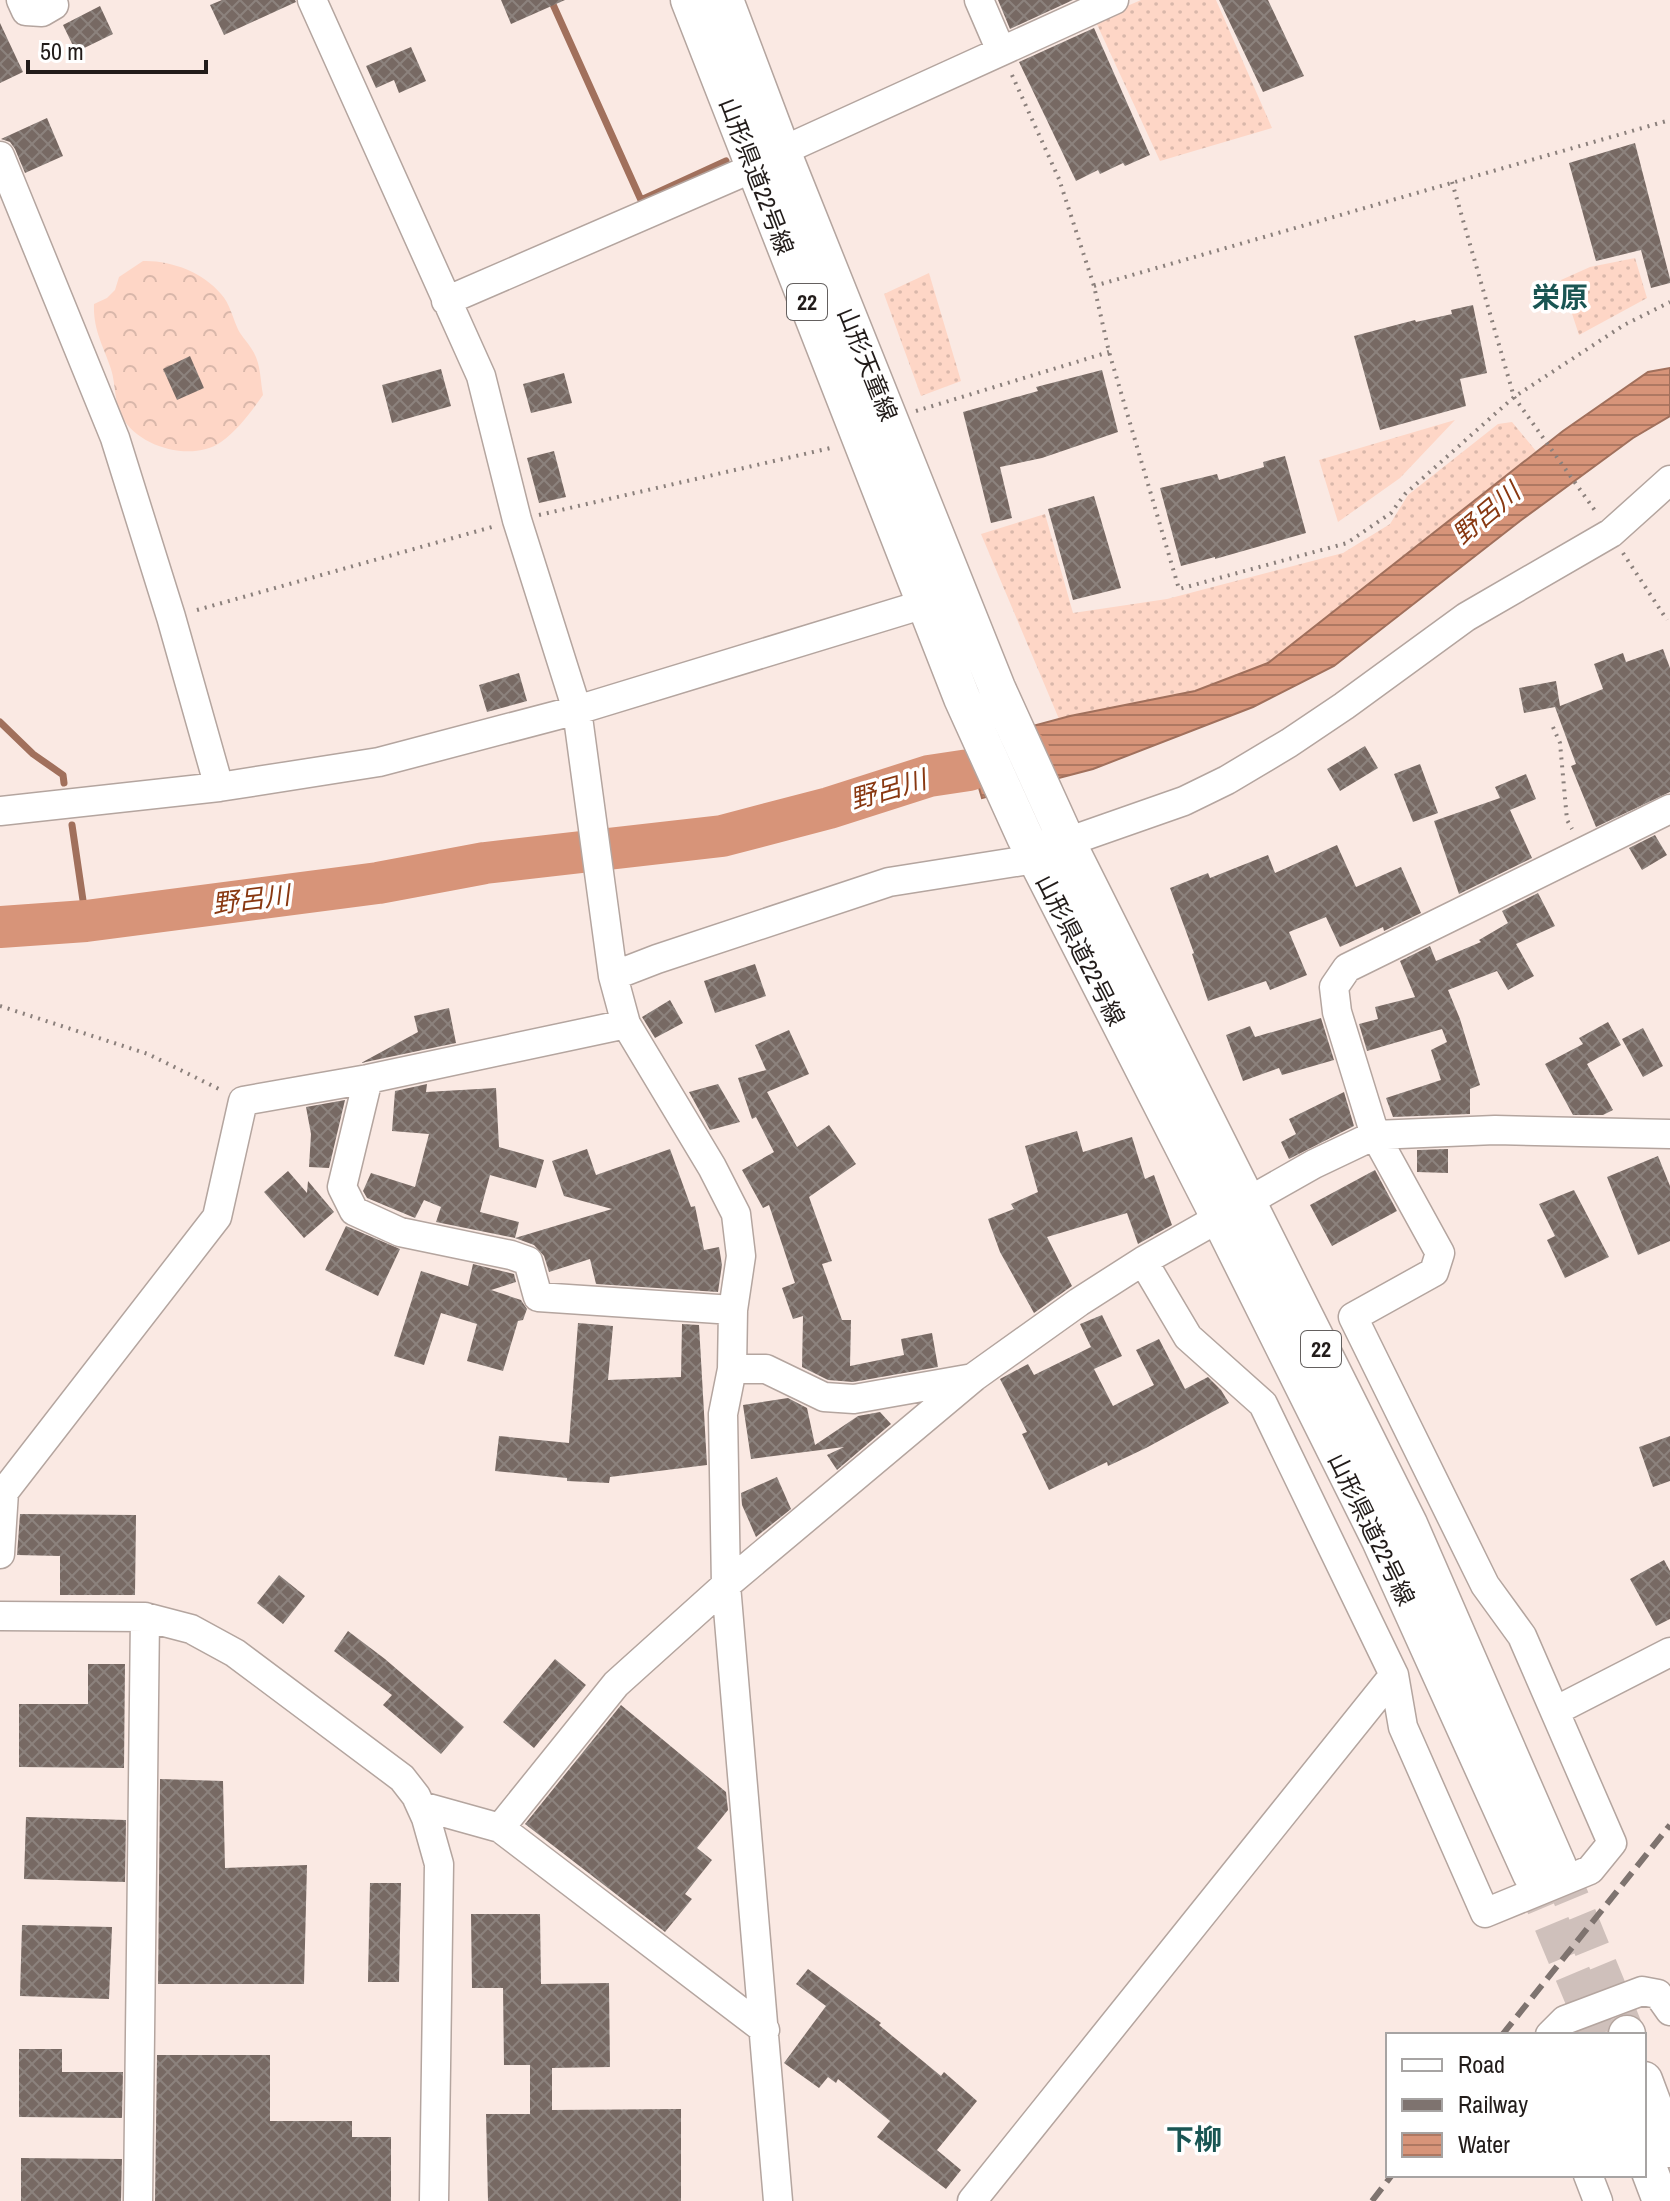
<svg xmlns="http://www.w3.org/2000/svg" width="1670" height="2201" viewBox="0 0 1670 2201" font-family="'Archivo Narrow','Noto Sans JP',sans-serif">
<style>
.grass{fill:url(#grass-dots)}
.forest{fill:url(#forest-crowns)}
.water{fill:url(#water-rules);stroke:#a1705c;stroke-width:2}
.lines{fill:none;stroke-linecap:round;stroke-linejoin:round}
.stream{stroke:#a1705c;stroke-width:7}
.river{stroke:#d79479;stroke-width:42}
.building{fill:url(#building-cross-hatch)}
.major-tunnel{stroke:#cfc0bb;stroke-width:36;stroke-dasharray:36 18;stroke-linecap:butt}
.minor-casing{stroke:#b4a59f;stroke-width:31}
.major-casing{stroke:#b4a59f;stroke-width:39}
.path{stroke:#8b807c;stroke-width:4;stroke-dasharray:2 6;stroke-linecap:butt}
.minor{stroke:#fff;stroke-width:28}
.major{stroke:#fff;stroke-width:36}
.rail{stroke:#7e736f;stroke-width:6;stroke-dasharray:16 8;stroke-linecap:butt}
.labels{text-anchor:middle;dominant-baseline:central;stroke-width:7;stroke-linejoin:round;paint-order:stroke}
.shield{fill:#fff;stroke:#64605f;stroke-width:2}
.shield-label{font-size:22px;font-weight:bold;fill:#221c1a}
.street-label{font-size:24px;fill:#221c1a;stroke:#fff}
.water-label{font-size:26px;font-style:italic;fill:#883811;stroke:#fff}
.quarter-label{font-size:28px;font-weight:bold;fill:#195553;stroke:#fff}
</style>
<defs>
<pattern id="grass-dots" width="8" height="8" patternUnits="userSpaceOnUse" patternTransform="scale(2)"><rect width="8" height="8" fill="#fed6c6"/><path d="M2 2h.1M6 6h.1" fill="none" stroke="#d9b7aa" stroke-width="1.8" stroke-linecap="round"/></pattern>
<pattern id="forest-crowns" width="20" height="18" patternUnits="userSpaceOnUse" patternTransform="scale(2)"><rect width="20" height="18" fill="#fed6c6"/><path d="M2 6a3 3 0 1 1 6 0M12 15a3 3 0 1 1 6 0" fill="none" stroke="#d9b7aa"/></pattern>
<pattern id="water-rules" width="6" height="5" patternUnits="userSpaceOnUse" patternTransform="scale(2)"><rect width="6" height="5" fill="#d79479"/><path d="M0 2.5h6" fill="none" stroke="#ae7862"/></pattern>
<pattern id="building-cross-hatch" width="8" height="8" patternUnits="userSpaceOnUse" patternTransform="scale(2)"><rect width="8" height="8" fill="#776963"/><path d="M0 0l8 8M0 8l8-8" fill="none" stroke="#8c827d"/></pattern>
</defs>
<rect width="100%" height="100%" fill="#fae9e3"/>
<path class="grass" d="M 1141,0 L 1216,0 L 1272,128 L 1160,161 L 1095,20 Z
M 1635,258 L 1647,298 L 1579,335 L 1561,280 L 1590,267 Z
M 929,273 L 961,381 L 921,396 L 884,294 Z
M 1455,420 L 1400,478 L 1338,522 L 1319,460 Z
M 1512,422 L 1536,451 L 1268,663 L 1195,691 L 1059,719 L 981,534 L 1045,514 L 1073,613 L 1167,599 L 1343,553 L 1390,524 L 1408,495 L 1498,424 Z"/>
<path class="forest" d="M 143,261 C 170,260 203,272 221,294 C 230,304 232,316 237,327 C 240,335 247,341 251,348 C 261,362 260,379 263,395 C 251,412 238,430 221,442 C 193,462 139,448 122,417 C 114,402 116,385 111,369 C 103,345 93,330 94,304 L 107,298 L 115,290 L 119,277 Z"/>
<path class="water" d="M 1670,368 L 1670,416 L 1633,438 L 1520,521 L 1334,666 L 1253,707 L 1093,769 L 982,798 L 966,744 L 1070,716 L 1195,691 L 1268,663 L 1563,431 L 1648,372 Z"/>
<g class="lines">
<path class="stream" d="M 551,0 L 641,200 L 726,161
M 0,722 L 33,754 L 63,775 L 64,783
M 72,825 L 86,921"/>
<path class="river" d="M 0,927 L 86,921 L 378,883 L 485,863 L 722,836 L 829,808 L 929,776 L 969,770 L 1003,758 L 1029,752"/>
</g>
<path class="building" d="M 222,0 L 295,0 L 296,2 L 224,35 L 210,5 Z
M 501,0 L 565,0 L 511,24 Z
M 998,0 L 1073,0 L 1010,29 Z
M 1219,0 L 1268,0 L 1304,76 L 1263,92 Z
M 100,6 L 113,34 L 76,52 L 63,25 Z
M 0,23 L 23,72 L 0,83 Z
M 1094,28 L 1150,155 L 1125,166 L 1123,163 L 1100,174 L 1098,170 L 1076,181 L 1019,62 Z
M 411,47 L 426,81 L 399,93 L 394,80 L 376,88 L 366,66 Z
M 47,118 L 63,156 L 25,173 L 15,149 L 10,142 L 1,139 Z
M 1635,143 L 1670,279 L 1670,283 L 1651,288 L 1641,250 L 1596,261 L 1569,163 Z
M 1473,305 L 1487,373 L 1460,379 L 1466,406 L 1380,430 L 1354,336 L 1415,320 L 1416,322 L 1452,314 L 1451,310 Z
M 190,356 L 204,388 L 177,400 L 163,369 Z
M 441,369 L 451,406 L 392,423 L 382,385 Z
M 1102,370 L 1118,432 L 1042,458 L 1000,467 L 1012,518 L 991,523 L 963,412 L 1038,391 L 1036,387 Z
M 564,373 L 572,403 L 531,413 L 523,384 Z
M 554,451 L 566,497 L 539,503 L 527,458 Z
M 1285,456 L 1306,533 L 1215,559 L 1215,557 L 1181,566 L 1160,488 L 1217,474 L 1219,480 L 1264,467 L 1263,462 Z
M 1094,496 L 1121,588 L 1073,600 L 1048,509 Z
M 1663,649 L 1670,668 L 1670,792 L 1596,827 L 1571,766 L 1576,764 L 1555,707 L 1524,713 L 1519,688 L 1556,681 L 1560,706 L 1603,689 L 1594,664 L 1623,653 L 1626,662 Z
M 519,673 L 527,701 L 487,712 L 479,685 Z
M 1365,746 L 1378,768 L 1340,791 L 1327,769 Z
M 1420,764 L 1438,813 L 1413,822 L 1394,774 Z
M 1526,774 L 1536,799 L 1510,810 L 1532,858 L 1459,894 L 1434,821 L 1500,798 L 1495,787 Z
M 1655,835 L 1667,855 L 1642,870 L 1629,848 Z
M 1337,845 L 1356,887 L 1401,867 L 1421,913 L 1384,931 L 1383,927 L 1340,947 L 1326,917 L 1289,932 L 1307,975 L 1270,990 L 1266,981 L 1208,1001 L 1192,954 L 1194,953 L 1170,888 L 1208,873 L 1210,878 L 1268,855 L 1275,873 Z
M 1538,893 L 1555,926 L 1516,944 L 1534,976 L 1508,990 L 1497,971 L 1448,990 L 1460,1019 L 1480,1085 L 1470,1089 L 1470,1114 L 1393,1117 L 1386,1098 L 1441,1080 L 1431,1050 L 1447,1042 L 1442,1029 L 1367,1051 L 1359,1024 L 1378,1019 L 1375,1007 L 1415,997 L 1400,961 L 1430,946 L 1436,961 L 1481,942 L 1479,940 L 1508,923 L 1502,911 Z
M 755,964 L 766,996 L 715,1013 L 704,981 Z
M 670,1000 L 683,1023 L 655,1038 L 642,1017 Z
M 449,1008 L 456,1043 L 361,1063 L 418,1032 L 414,1016 Z
M 1321,1018 L 1334,1060 L 1282,1075 L 1279,1068 L 1243,1081 L 1226,1035 L 1250,1026 L 1255,1037 Z
M 1608,1022 L 1621,1045 L 1587,1064 L 1613,1110 L 1603,1115 L 1573,1115 L 1545,1064 L 1583,1044 L 1579,1038 Z
M 1643,1028 L 1663,1066 L 1643,1077 L 1622,1039 Z
M 789,1030 L 809,1074 L 767,1092 L 797,1147 L 829,1125 L 856,1164 L 809,1197 L 832,1261 L 822,1264 L 842,1320 L 851,1320 L 850,1366 L 904,1355 L 901,1339 L 932,1333 L 938,1367 L 853,1382 L 828,1380 L 802,1367 L 803,1316 L 793,1319 L 782,1288 L 795,1283 L 769,1205 L 763,1208 L 742,1170 L 774,1152 L 756,1117 L 752,1119 L 738,1078 L 766,1070 L 755,1045 Z
M 427,1084 L 426,1092 L 496,1088 L 499,1147 L 544,1160 L 536,1188 L 490,1175 L 480,1212 L 519,1222 L 515,1238 L 612,1209 L 564,1196 L 552,1161 L 587,1149 L 596,1175 L 670,1149 L 691,1207 L 695,1206 L 704,1250 L 719,1247 L 722,1265 L 718,1292 L 596,1284 L 590,1259 L 549,1272 L 544,1256 L 534,1245 L 515,1238 L 436,1222 L 441,1207 L 424,1200 L 415,1218 L 367,1198 L 363,1191 L 371,1173 L 415,1187 L 429,1134 L 392,1131 L 395,1091 Z
M 718,1084 L 740,1122 L 710,1130 L 689,1092 Z
M 1344,1092 L 1354,1126 L 1289,1159 L 1281,1142 L 1296,1134 L 1289,1119 Z
M 345,1100 L 329,1168 L 309,1167 L 311,1134 L 306,1107 Z
M 1077,1131 L 1083,1152 L 1132,1137 L 1145,1179 L 1154,1175 L 1172,1225 L 1138,1244 L 1127,1213 L 1047,1237 L 1072,1286 L 1034,1313 L 1000,1252 L 988,1219 L 1014,1209 L 1011,1204 L 1038,1192 L 1025,1146 Z
M 1448,1149 L 1448,1173 L 1417,1172 L 1417,1150 Z
M 1658,1156 L 1670,1186 L 1670,1241 L 1638,1255 L 1607,1177 Z
M 1375,1170 L 1397,1211 L 1332,1246 L 1310,1205 Z
M 288,1171 L 307,1193 L 308,1181 L 334,1212 L 304,1238 L 264,1192 Z
M 1574,1190 L 1609,1257 L 1565,1278 L 1547,1240 L 1555,1236 L 1539,1204 Z
M 346,1226 L 400,1249 L 378,1296 L 325,1270 Z
M 473,1264 L 514,1274 L 516,1282 L 491,1290 L 521,1300 L 527,1309 L 523,1320 L 518,1321 L 503,1371 L 467,1361 L 477,1324 L 441,1313 L 424,1365 L 394,1356 L 421,1271 L 468,1286 Z
M 1102,1315 L 1122,1356 L 1094,1369 L 1113,1406 L 1154,1385 L 1136,1350 L 1159,1339 L 1185,1389 L 1208,1377 L 1221,1390 L 1229,1403 L 1146,1448 L 1108,1466 L 1107,1462 L 1049,1490 L 1022,1434 L 1027,1432 L 1000,1379 L 1028,1364 L 1034,1375 L 1091,1347 L 1080,1324 Z
M 578,1323 L 613,1326 L 608,1380 L 681,1377 L 682,1324 L 699,1325 L 707,1465 L 610,1477 L 609,1483 L 567,1481 L 567,1478 L 495,1471 L 499,1436 L 569,1443 Z
M 788,1398 L 807,1408 L 815,1445 L 858,1416 L 880,1412 L 891,1424 L 837,1470 L 827,1455 L 844,1447 L 751,1459 L 743,1405 Z
M 1670,1436 L 1670,1481 L 1653,1487 L 1639,1447 Z
M 777,1477 L 791,1509 L 756,1537 L 742,1505 L 741,1493 Z
M 20,1514 L 136,1515 L 135,1595 L 60,1595 L 60,1556 L 17,1555 Z
M 1664,1560 L 1670,1571 L 1670,1619 L 1656,1626 L 1630,1579 Z
M 279,1575 L 305,1596 L 283,1624 L 257,1603 Z
M 348,1631 L 385,1659 L 464,1727 L 441,1754 L 383,1705 L 392,1695 L 334,1651 Z
M 555,1659 L 586,1685 L 534,1748 L 503,1722 Z
M 88,1664 L 125,1664 L 124,1768 L 19,1767 L 19,1704 L 88,1704 Z
M 621,1705 L 726,1792 L 728,1810 L 697,1848 L 712,1860 L 685,1894 L 692,1899 L 665,1932 L 525,1824 Z
M 160,1779 L 223,1781 L 225,1868 L 307,1865 L 304,1984 L 158,1984 Z
M 26,1817 L 126,1820 L 125,1882 L 24,1879 Z
M 370,1883 L 401,1883 L 399,1982 L 368,1982 Z
M 471,1914 L 540,1914 L 541,1984 L 609,1983 L 610,2067 L 552,2068 L 552,2110 L 681,2109 L 681,2201 L 488,2201 L 486,2114 L 530,2114 L 530,2065 L 504,2065 L 503,1988 L 472,1988 Z
M 22,1925 L 112,1927 L 109,1999 L 20,1996 Z
M 808,1969 L 881,2023 L 879,2025 L 941,2076 L 944,2072 L 977,2101 L 937,2150 L 961,2170 L 946,2189 L 877,2137 L 890,2121 L 838,2079 L 836,2083 L 828,2077 L 819,2088 L 784,2063 L 826,2006 L 796,1984 Z
M 19,2049 L 62,2049 L 62,2072 L 123,2072 L 122,2118 L 19,2117 Z
M 157,2055 L 270,2055 L 270,2121 L 352,2121 L 352,2137 L 391,2137 L 391,2201 L 155,2201 Z
M 21,2158 L 122,2159 L 121,2201 L 21,2201 Z"/>
<g class="lines">
<path class="major-tunnel" d="M 1558,1866 L 1627,2034
M 1531,1874 L 1598,2035"/>
<g class="minor-casing">
<path id="minor" d="M 21,0 L 26,11 L 42,12 L 54,5
M 312,0 L 481,376 L 517,520 L 577,710 L 613,976 L 626,1024 L 712,1167 L 736,1214 L 741,1256 L 733,1310 L 732,1369 L 723,1414 L 726,1585 L 778,2201
M 979,0 L 1001,51
M 782,151 L 1114,0
M 0,156 L 115,438 L 171,617 L 219,787
M 446,301 L 753,168
M 1670,809 L 1347,968 L 1334,987 L 1337,1012 L 1375,1135 L 1495,1130 L 1670,1134
M 0,811 L 219,787 L 379,762 L 577,710 L 944,598
M 1067,842 L 1184,801 L 1227,780 L 1289,743 L 1344,706 L 1466,617 L 1611,533 L 1670,480
M 613,976 L 657,959 L 889,882 L 1035,859
M 368,1079 L 342,1187 L 354,1211 L 400,1232 L 511,1255 L 528,1261 L 538,1297 L 733,1310
M 732,1369 L 766,1369 L 824,1397 L 854,1399 L 973,1378
M 0,1554 L 4,1492 L 217,1217 L 243,1101 L 368,1079 L 626,1024
M 0,1616 L 145,1617 L 191,1629 L 235,1653 L 402,1778 L 416,1796 L 426,1818 L 439,1864 L 434,2201
M 1555,1711 L 1670,1652
M 421,1806 L 500,1828 L 616,1684 L 726,1585 L 974,1377 L 1079,1302 L 1143,1261 L 1314,1164 L 1375,1135 L 1440,1253 L 1434,1272 L 1353,1317 L 1485,1585 L 1522,1636 L 1612,1843 L 1590,1870 L 1485,1913 L 1403,1727 L 1394,1675 L 1263,1404 L 1188,1337 L 1143,1261
M 500,1828 L 765,2030
M 1550,2035 L 1565,2020 L 1642,1991 L 1658,1994 L 1670,2011
M 1588,2175 L 1598,2201
M 138,2201 L 145,1617
M 972,2201 L 1394,1675"/>
</g>
<g class="major-casing">
<path id="major" d="M 689,0 L 962,698 L 1025,837 L 1219,1217 L 1380,1540 L 1531,1874
M 725,0 L 782,151 L 997,688 L 1067,842 L 1409,1524 L 1558,1866
M 1627,2034 L 1627,2035
M 1644,2080 L 1670,2149
M 1644,2156 L 1661,2201"/>
</g>
<path class="path" d="M 1012,75 L 1059,179 L 1094,286 L 1109,352 L 1179,589 L 1347,543 L 1391,513 L 1405,494 L 1514,397 L 1624,325 L 1670,302
M 1452,182 L 1514,397 L 1596,512
M 1094,286 L 1670,120
M 916,411 L 1109,352
M 539,515 L 835,447
M 1623,553 L 1667,620
M 197,610 L 492,527
M 1553,727 L 1560,743 L 1567,820 L 1572,829
M 0,1006 L 148,1054 L 223,1091"/>
<use href="#minor" class="minor"/>
<use href="#major" class="major"/>
<path class="rail" d="M 1502,2035 L 1670,1825
M 1372,2201 L 1392,2175"/>
</g>
<g class="labels">
<g class="shield">
<rect x="787" y="284" width="40" height="36" rx="6"/>
<rect x="1301" y="1331" width="40" height="36" rx="6"/>
</g>
<g class="shield-label">
<text x="807" y="302">22</text>
<text x="1321" y="1349">22</text>
</g>
<g class="street-label">
<text transform="translate(757 176) rotate(69)">山形県道22号線</text>
<text transform="translate(868 364) rotate(68)">山形天童線</text>
<text transform="translate(1081 950) rotate(63)">山形県道22号線</text>
<text transform="translate(1372 1529) rotate(64)">山形県道22号線</text>
</g>
<g class="water-label">
<text transform="translate(1486 513) rotate(-40)">野呂川</text>
<text transform="translate(888 789) rotate(-16)">野呂川</text>
<text transform="translate(251 899) rotate(-7)">野呂川</text>
</g>
<g class="quarter-label">
<text x="1560" y="297">栄原</text>
<text x="1194" y="2139">下柳</text>
</g>
</g>
<rect x="1386" y="2033" width="260" height="144" fill="#ffffff" stroke="#a7a4a3" stroke-width="2"/>
<rect x="1402" y="2059" width="40" height="12" fill="#ffffff" stroke="#a7a4a3" stroke-width="2"/>
<text x="1458" y="2073" font-size="24" fill="#221c1a">Road</text>
<rect x="1402" y="2099" width="40" height="12" fill="#7e736f" stroke="#a7a4a3" stroke-width="2"/>
<text x="1458" y="2113" font-size="24" fill="#221c1a">Railway</text>
<rect x="1402" y="2133" width="40" height="24" fill="url(#water-rules)" stroke="#a7a4a3" stroke-width="2"/>
<text x="1458" y="2153" font-size="24" fill="#221c1a">Water</text>
<path d="M28 60v12h178v-12" fill="none" stroke="#221c1a" stroke-width="4"/>
<text x="40" y="60" font-size="24" fill="#221c1a" stroke="#ffffff" stroke-width="6" paint-order="stroke">50 m</text>
</svg>
